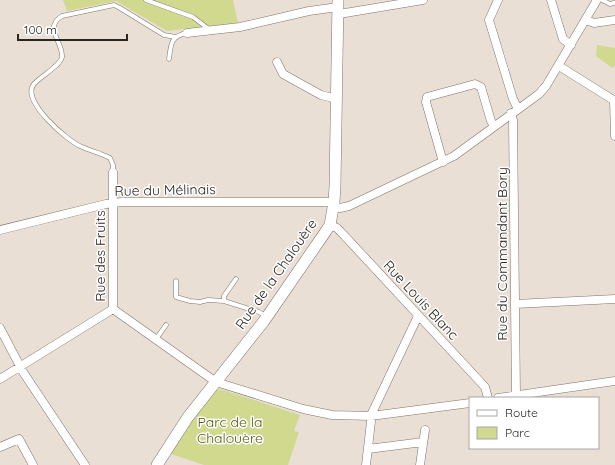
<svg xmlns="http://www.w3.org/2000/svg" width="615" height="465" viewBox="0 0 615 465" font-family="Quicksand,sans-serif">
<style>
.green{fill:#d1d98f}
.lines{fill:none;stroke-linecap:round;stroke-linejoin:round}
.lane-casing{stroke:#7e746b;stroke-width:5}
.street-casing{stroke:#7e746b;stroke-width:9}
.secondary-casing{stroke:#7e746b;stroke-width:12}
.lane{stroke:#fff;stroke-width:4}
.street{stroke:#fff;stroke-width:8}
.secondary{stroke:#fff;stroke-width:11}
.labels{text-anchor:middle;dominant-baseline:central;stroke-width:3;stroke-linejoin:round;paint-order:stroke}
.street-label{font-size:14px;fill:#292521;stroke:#fff}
.park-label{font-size:14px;fill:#545910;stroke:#fff}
</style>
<rect width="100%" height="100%" fill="#eadfd5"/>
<path class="green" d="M 63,0 L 233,0 L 238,23 L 167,31 L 116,1 L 67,11 Z
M 597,45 L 615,48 L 615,65 L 612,68 L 596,56 Z
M 220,389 L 300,415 L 294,431 L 299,432 L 288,465 L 204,465 L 171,454 L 184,429 L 216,391 Z"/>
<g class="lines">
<g class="lane-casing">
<path id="lane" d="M 146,0 L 193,17 L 210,30
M 602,0 L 610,4 L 614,3
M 169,59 C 171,45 170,36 187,33
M 113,172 L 113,165 L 110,158 C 101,153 91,151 82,147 C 67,141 20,100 34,84 C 40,77 61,65 62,57 C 63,41 43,28 62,16 L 114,5 L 120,8 L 164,35 L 176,37
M 176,281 L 176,297 L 190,301 L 200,302 L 208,300 L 224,301 L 259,312 L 267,317
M 224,301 L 224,296 L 236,279
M 156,339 L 166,325"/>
</g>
<g class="street-casing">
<path id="street" d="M 498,0 L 489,20 L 513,99 L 518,109
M 551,0 L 563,39 L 571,45
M 339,14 L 423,0
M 586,20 L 594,23 L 615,20
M 187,33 L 240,27 L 309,11 L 338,7
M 277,62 L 283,74 L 321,95 L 337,99
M 559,66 L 615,101
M 614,101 L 615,136
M 511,113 L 513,120 L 516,395
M 443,162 L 426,102 L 427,97 L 475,84 L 481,87 L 491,121 L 494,126
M 113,172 L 113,309
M 333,207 L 340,208 L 349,206 L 454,156 L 539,94 L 546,86 L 597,0
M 330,225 L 337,228 L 341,232 L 485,387 L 488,398
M 0,230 L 106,204 L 122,202 L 334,202
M 515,304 L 615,299
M 113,309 L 216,382 L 303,409 L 332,415 L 371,416 L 470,403
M 0,328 L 23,372 L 85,465
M 0,379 L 113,309
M 498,398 L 615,381
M 0,447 L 19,439 L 33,465
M 368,449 L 423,442
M 366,465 L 372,413 L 418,316
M 420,465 L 425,430"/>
</g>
<g class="secondary-casing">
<path id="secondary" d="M 157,465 L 188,417 L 264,321 L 324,234 L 330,225 L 334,202 L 335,186 L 338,0"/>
</g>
<use href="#lane" class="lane"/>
<use href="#street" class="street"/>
<use href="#secondary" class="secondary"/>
</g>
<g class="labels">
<g class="street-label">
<text transform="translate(165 190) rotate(-1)">Rue du Mélinais</text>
<text transform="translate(502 254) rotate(-90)">Rue du Commandant Bory</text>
<text transform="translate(100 256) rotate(-90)">Rue des Fruits</text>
<text transform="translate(276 274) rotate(-55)">Rue de la Chalouère</text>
<text transform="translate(421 300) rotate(47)">Rue Louis Blanc</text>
</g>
<g class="park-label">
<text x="230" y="422">Parc de la<tspan x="230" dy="16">Chalouère</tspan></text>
</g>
</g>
<rect x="469" y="397" width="130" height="52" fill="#ffffff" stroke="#a9a8a6"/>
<rect x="477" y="410" width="20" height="6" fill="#ffffff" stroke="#a9a8a6"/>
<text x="505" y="417" font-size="12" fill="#292521">Route</text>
<rect x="477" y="427" width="20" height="12" fill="#d1d98f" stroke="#a9a8a6"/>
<text x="505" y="437" font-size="12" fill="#292521">Parc</text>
<path d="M18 34v6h109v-6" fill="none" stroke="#292521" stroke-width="2"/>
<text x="24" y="34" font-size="12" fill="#292521" stroke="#ffffff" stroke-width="3" paint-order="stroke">100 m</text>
</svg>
